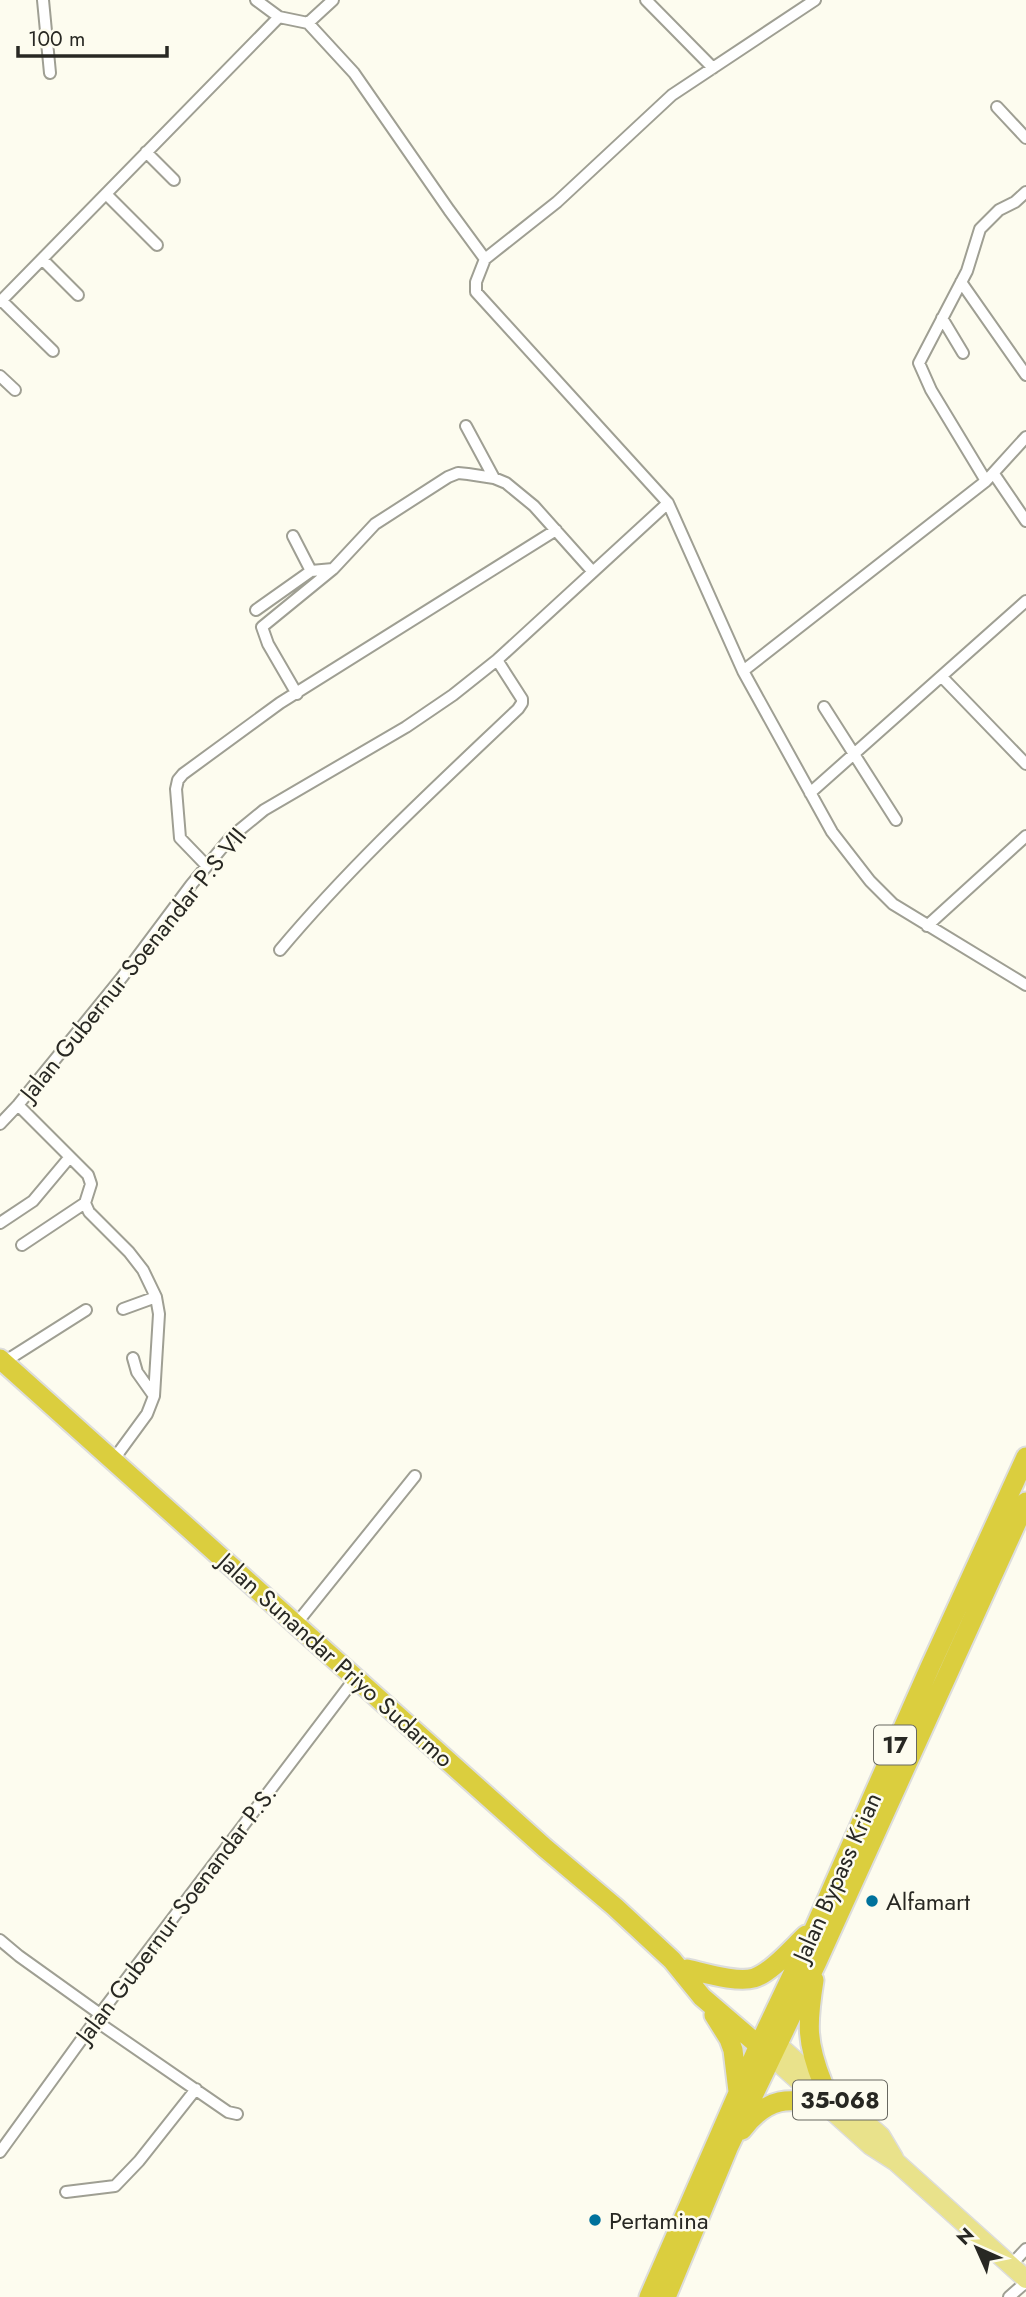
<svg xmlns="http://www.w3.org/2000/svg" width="1026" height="2297" viewBox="0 0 1026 2297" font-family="Jost,sans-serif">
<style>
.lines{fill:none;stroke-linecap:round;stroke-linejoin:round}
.street-casing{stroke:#9f9f93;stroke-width:14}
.primary-casing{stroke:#dddddc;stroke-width:21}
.highway-casing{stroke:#dddddc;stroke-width:23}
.street{stroke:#fff;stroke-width:10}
.primary{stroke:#e9e28b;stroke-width:18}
.highway{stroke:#dbce3e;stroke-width:19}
.poi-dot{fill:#00729c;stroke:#fdfcef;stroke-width:2.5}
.labels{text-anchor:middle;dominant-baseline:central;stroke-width:5;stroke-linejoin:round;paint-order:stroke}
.shield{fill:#fdfcef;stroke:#686860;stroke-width:2}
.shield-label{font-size:23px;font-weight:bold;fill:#282823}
.street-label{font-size:24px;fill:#282823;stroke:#fdfcef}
.poi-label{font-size:24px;fill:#282823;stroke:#fdfcef;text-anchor:start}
</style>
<rect width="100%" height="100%" fill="#fdfcef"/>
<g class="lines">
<g class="street-casing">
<path id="street" d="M 43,0 L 50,73
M 256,0 L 279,17 L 308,23 L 354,73 L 449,210 L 485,259 L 476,282 L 476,292 L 668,503 L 743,671 L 832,832 L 870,881 L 893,904 L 1026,985
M 646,0 L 713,68
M 308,23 L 333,0
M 997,107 L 1026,138
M 146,152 L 174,180
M 106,194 L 157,245
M 42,259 L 78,295
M 485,259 L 557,202 L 672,95 L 815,0
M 961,282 L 1026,375
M 1,300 L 53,351
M 0,302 L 279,17
M 942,318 L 963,353
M 0,376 L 15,390
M 466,426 L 494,478
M 994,474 L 1026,521
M 986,481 L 931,390 L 919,363 L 967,271 L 980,229 L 999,210 L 1015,202 L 1026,192
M 293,536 L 311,571
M 256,610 L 311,571 L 333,569 L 375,524 L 448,477 L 458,473 L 468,474 L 494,478 L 506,483 L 534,506 L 593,572
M 743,671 L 986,481 L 1026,437
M 942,677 L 1026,764
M 297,694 L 268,644 L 262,627 L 333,569
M 824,707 L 896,820
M 810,793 L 1026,601
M 206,865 L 180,838 L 176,789 L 178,780 L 183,774 L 280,703 L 556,530
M 927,926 L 1026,836
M 280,950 C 353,863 436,787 518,709 L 522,703 L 522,699 L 497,660
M 18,1105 L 88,1175 L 91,1184 L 85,1203 L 89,1212 L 129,1252 L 143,1270 L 156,1297 L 159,1314 L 154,1396 L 147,1414 L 114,1459
M 0,1124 L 18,1105 L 123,976 L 191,885 L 231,837 L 264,810 L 406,727 L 453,695 L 497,660 L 668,503
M 0,1223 L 33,1201 L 69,1158
M 22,1245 L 85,1203
M 123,1309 L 156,1297
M 133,1358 L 137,1372 L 154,1396
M 4,1362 L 86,1310
M 296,1624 L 415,1476
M 0,1940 L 19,1956 L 100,2014
M 96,2021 L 228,2112 L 237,2114
M 0,2152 L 100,2014 L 356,1677
M 66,2192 L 115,2186 L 139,2161 L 196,2089
M 1011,2265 L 1026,2249
M 1009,2297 L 1026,2282"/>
</g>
<g class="primary-casing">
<path id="primary" d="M 777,2044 L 881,2136 L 894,2158
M 771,2056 L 871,2146 L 896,2162 L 1026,2279"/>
</g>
<g class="highway-casing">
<path id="highway" d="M 0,1359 L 545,1848 L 615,1907 L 672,1960 L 702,1997 L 771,2056
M 687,1969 C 705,1973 737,1983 754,1978 C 771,1973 793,1947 806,1935
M 814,1980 C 807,2024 806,2042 823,2084
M 714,2015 L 729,2039 L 733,2050 L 738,2091
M 742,2130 C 768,2096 788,2097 827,2106
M 649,2297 L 759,2045 L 815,1927 L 930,1667 L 1026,1457
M 666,2297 L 728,2148 L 817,1962 L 1026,1502"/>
</g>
<use href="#street" class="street"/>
<use href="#primary" class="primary"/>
<use href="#highway" class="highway"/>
</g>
<g class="poi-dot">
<circle cx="872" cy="1901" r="7"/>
<circle cx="595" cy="2220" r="7"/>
</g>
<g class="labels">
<g class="shield">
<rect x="874" y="1725.5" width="42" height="39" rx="5"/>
<rect x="793" y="2080.5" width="94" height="39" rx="5"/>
</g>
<g class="shield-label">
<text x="895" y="1745">17</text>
<text x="840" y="2100">35-068</text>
</g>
<g class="street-label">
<text transform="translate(133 964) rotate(-51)">Jalan Gubernur Soenandar P.S VII</text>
<text transform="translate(336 1660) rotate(42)">Jalan Sunandar Priyo Sudarmo</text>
<text transform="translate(837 1877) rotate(-66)">Jalan Bypass Krian</text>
<text transform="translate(176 1914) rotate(-53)">Jalan Gubernur Soenandar P.S.</text>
</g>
<g class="poi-label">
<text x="886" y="1901">Alfamart</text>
<text x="609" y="2220">Pertamina</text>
</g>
</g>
<g transform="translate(977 2248) rotate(315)" stroke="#fdfcef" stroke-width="5" paint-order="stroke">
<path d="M0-5L12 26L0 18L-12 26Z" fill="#282823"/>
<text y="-10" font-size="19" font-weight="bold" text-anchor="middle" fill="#282823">N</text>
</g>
<path d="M18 46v10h149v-10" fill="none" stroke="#282823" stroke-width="3.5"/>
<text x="28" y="46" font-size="21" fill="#282823" stroke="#fdfcef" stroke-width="5" paint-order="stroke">100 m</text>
</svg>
